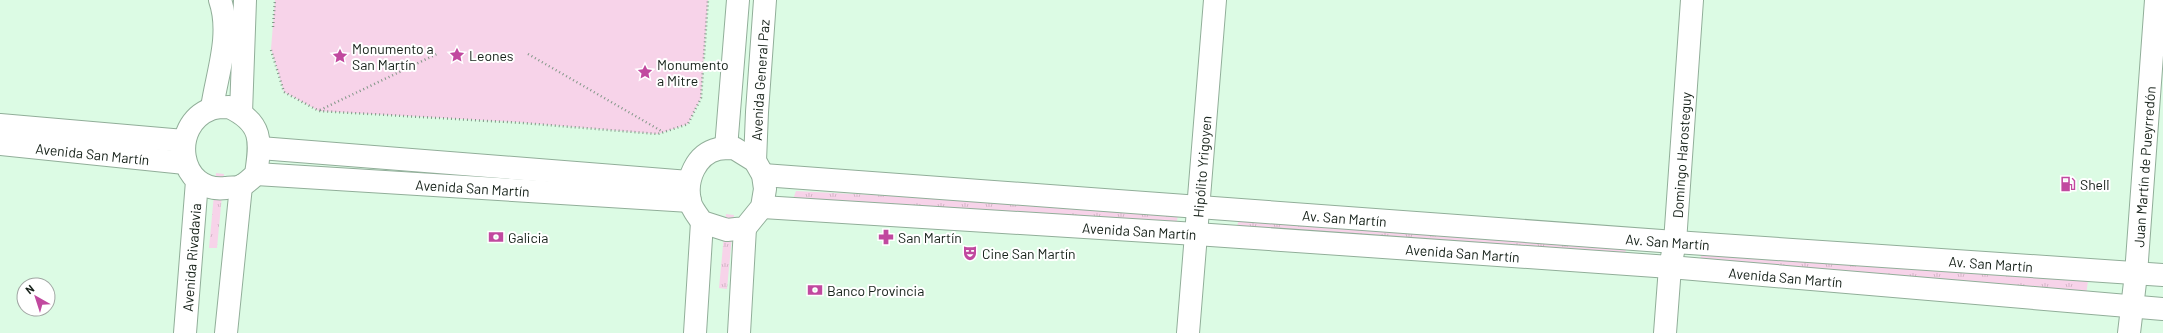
<svg xmlns="http://www.w3.org/2000/svg" width="2163" height="333" viewBox="0 0 2163 333" font-family="Barlow,sans-serif">
<style>
.grass{fill:url(#grass-tufts)}
.park{fill:#f7d3e9}
.lines{fill:none;stroke-linecap:round;stroke-linejoin:round}
.minor-casing{stroke:#91ae99;stroke-width:24}
.major-casing{stroke:#91ae99;stroke-width:24}
.path{stroke:#819787;stroke-width:2.5;stroke-dasharray:1 3;stroke-linecap:butt}
.minor{stroke:#fff;stroke-width:22}
.major{stroke:#fff;stroke-width:22}
.labels{text-anchor:middle;dominant-baseline:central;stroke-width:4;stroke-linejoin:round;paint-order:stroke}
.poi-label{font-size:14px;fill:#152018;stroke:#fff;text-anchor:start}
.street-label{font-size:14px;fill:#152018;stroke:#fff}
</style>
<defs>
<pattern id="grass-tufts" width="24" height="20" patternUnits="userSpaceOnUse"><rect width="24" height="20" fill="#f7d3e9"/><path d="M3 7l-1-3M5 7V3M7 7l1-3M15 17l-1-3M17 17v-4M19 17l1-3" fill="none" stroke="#d3b5c7"/></pattern>
</defs>
<rect width="100%" height="100%" fill="#dcfbe4"/>
<path class="grass" d="M 216,173 L 224,174 L 217,248 L 209,248 Z
M 796,191 L 1179,211 L 1176,225 L 792,202 Z
M 726,214 L 734,215 L 727,289 L 719,288 Z
M 1239,219 L 1626,247 L 1625,257 L 1236,230 Z
M 1702,253 L 2088,281 L 2086,295 L 1699,263 Z"/>
<path class="park" d="M 275,0 L 708,0 L 701,98 L 688,124 L 658,134 L 516,122 L 319,111 L 284,92 L 271,49 Z"/>
<g class="lines">
<g class="minor-casing">
<g id="minor">
<path id="s1" d="M 1188,333 L 1215,0"/>
<path id="s2" d="M 1665,333 L 1670,267 L 1675,242 L 1692,0"/>
<path id="s3" d="M 2129,333 L 2136,274 L 2156,0"/>
</g>
</g>
<g class="major-casing">
<g id="major">
<path d="M 229,107 C 263,123 261,141 256,174 C 252,178 247,183 241,186 C 237,188 231,187 226,188 C 178,194 169,125 211,109 C 216,107 223,107 229,107 Z"/>
<path d="M 212,108 C 217,73 232,35 220,0"/>
<path d="M 241,113 L 245,0"/>
<path d="M 0,125 L 184,141"/>
<path id="s4" d="M 0,144 L 185,163"/>
<path d="M 260,148 L 689,182"/>
<path d="M 726,148 L 738,0"/>
<path d="M 734,148 L 755,161 L 763,175 L 765,189 L 762,207 L 745,228 L 727,230 L 702,222 C 698,216 691,208 690,201 C 685,180 696,154 718,149 C 723,148 729,148 734,148 Z"/>
<path id="s5" d="M 755,161 L 757,112 L 765,0"/>
<path id="s6" d="M 256,174 L 690,201"/>
<path id="s7" d="M 763,175 L 1675,242 L 2163,275"/>
<path id="s8" d="M 762,207 L 1196,234 L 1670,267 L 2163,309"/>
<path id="s9" d="M 185,333 L 197,181"/>
<path d="M 226,333 L 241,186"/>
<path d="M 695,333 L 702,222"/>
<path d="M 739,333 L 745,228"/>
</g>
</g>
<path class="path" d="M 273,27 L 275,0
M 271,50 L 284,92 L 319,111 L 523,123 L 658,134 L 688,124 L 701,98 L 708,0
M 528,54 L 663,132
M 320,110 L 437,54"/>
<use href="#minor" class="minor"/>
<use href="#major" class="major"/>
</g>
<defs>
<g id="sight-bare" transform="scale(1.2)"><path d="M0-6L1.8-2.2L6-1.7L2.9 1.2L3.7 5.4L0 3.3L-3.7 5.4L-2.9 1.2L-6-1.7L-1.8-2.2Z" fill="#c1499f" stroke="#fff" stroke-width="2.5" paint-order="stroke"/></g>
<g id="fuel-bare" transform="scale(1.2)"><path d="M-5.5-6h7V0h2V4h1.3V-2.5L3-4.5l.8-.8L6-3V5H2.5V1h-1V6h-7ZM-4.2-4.7v3.2H.2V-4.7Z" fill="#c1499f" stroke="#fff" stroke-width="2.5" paint-order="stroke"/></g>
<g id="bank-bare" transform="scale(1.2)"><path d="M-6-4H6V4H-6ZM0-2.3a2.3 2.3 0 1 0 0 4.6a2.3 2.3 0 1 0 0-4.6Z" fill="#c1499f" stroke="#fff" stroke-width="2.5" paint-order="stroke"/></g>
<g id="pharmacy-bare" transform="scale(1.2)"><path d="M-2-6h4v4h4v4h-4v4h-4v-4h-4v-4h4Z" fill="#c1499f" stroke="#fff" stroke-width="2.5" paint-order="stroke"/></g>
<g id="theatre-bare" transform="scale(1.2)"><path d="M-5-5.5Q0-4 5-5.5V0Q5 5 0 6Q-5 5-5 0ZM-3.3-2.5H-1v1.5H-3.3ZM1-2.5H3.3v1.5H1ZM-2.8 1Q0 5.5 2.8 1Z" fill="#c1499f" stroke="#fff" stroke-width="2.5" paint-order="stroke"/></g>
</defs>
<g fill-rule="evenodd">
<use href="#sight-bare" x="457" y="55"/>
<use href="#sight-bare" x="340" y="56"/>
<use href="#sight-bare" x="645" y="72"/>
<use href="#fuel-bare" x="2068" y="184"/>
<use href="#bank-bare" x="496" y="237"/>
<use href="#pharmacy-bare" x="886" y="237"/>
<use href="#theatre-bare" x="970" y="253"/>
<use href="#bank-bare" x="815" y="290"/>
</g>
<g class="labels">
<g class="poi-label">
<text x="352" y="48">Monumento a<tspan x="352" dy="16">San Martín</tspan></text>
<text x="469" y="55">Leones</text>
<text x="657" y="64">Monumento<tspan x="657" dy="16">a Mitre</tspan></text>
<text x="2080" y="184">Shell</text>
<text x="508" y="237">Galicia</text>
<text x="898" y="237">San Martín</text>
<text x="982" y="253">Cine San Martín</text>
<text x="827" y="290">Banco Provincia</text>
</g>
<g class="street-label">
<text stroke="none"><textPath href="#s5" startOffset="81">Avenida General Paz</textPath></text>
<text stroke="none"><textPath href="#s4" startOffset="93">Avenida San Martín</textPath></text>
<text stroke="none"><textPath href="#s2" startOffset="179">Domingo Harosteguy</textPath></text>
<text stroke="none"><textPath href="#s1" startOffset="167">Hipólito Yrigoyen</textPath></text>
<text stroke="none"><textPath href="#s3" startOffset="167">Juan Martín de Pueyrredón</textPath></text>
<text stroke="none"><textPath href="#s6" startOffset="217">Avenida San Martín</textPath></text>
<text stroke="none"><textPath href="#s7" startOffset="583">Av. San Martín</textPath></text>
<text stroke="none"><textPath href="#s8" startOffset="378">Avenida San Martín</textPath></text>
<text stroke="none"><textPath href="#s7" startOffset="907">Av. San Martín</textPath></text>
<text stroke="none"><textPath href="#s8" startOffset="702">Avenida San Martín</textPath></text>
<text stroke="none"><textPath href="#s9" startOffset="76">Avenida Rivadavia</textPath></text>
<text stroke="none"><textPath href="#s7" startOffset="1231">Av. San Martín</textPath></text>
<text stroke="none"><textPath href="#s8" startOffset="1026">Avenida San Martín</textPath></text>
</g>
</g>
<g transform="translate(36 297) rotate(321)"><circle r="19" fill="#ffffff" stroke="#a1a6a3"/>
<path d="M0-3L7 15L0 10L-7 15Z" fill="#c1499f"/>
<text y="-6" font-size="11" font-weight="bold" text-anchor="middle" fill="#152018">N</text>
</g>
</svg>
